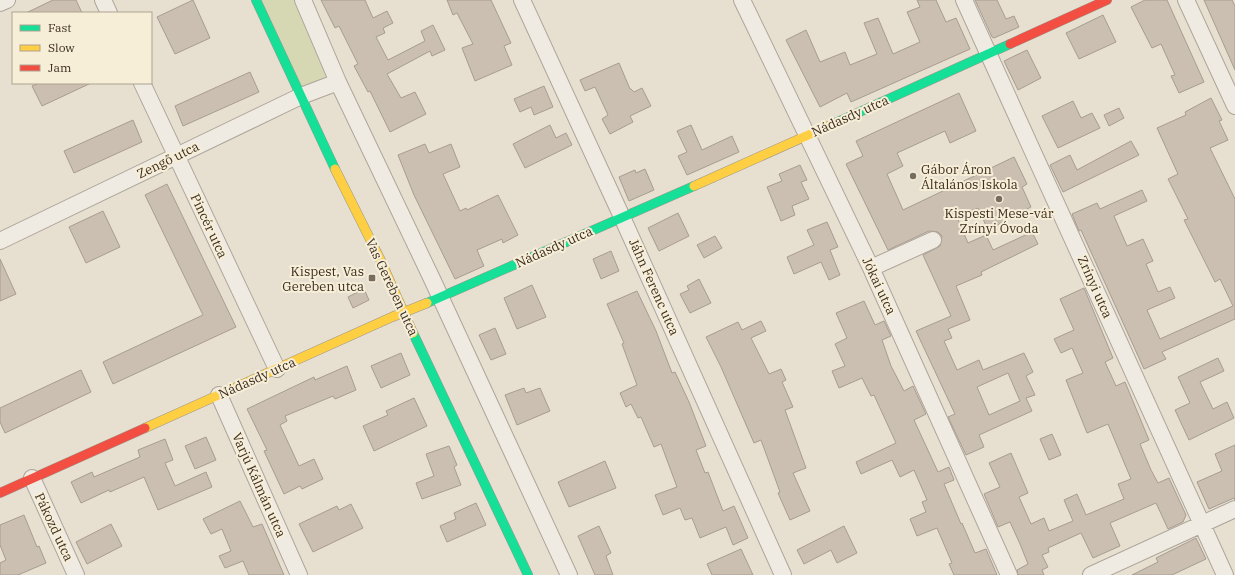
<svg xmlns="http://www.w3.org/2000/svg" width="1235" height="575" viewBox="0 0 1235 575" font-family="'IBM Plex Serif',serif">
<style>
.green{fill:#d6d7b3}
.building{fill:#cbbfb2;stroke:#a89c90;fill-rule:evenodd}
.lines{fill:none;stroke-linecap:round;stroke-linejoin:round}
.street-casing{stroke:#ada599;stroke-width:18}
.fast-casing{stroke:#9c958a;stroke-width:10}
.slow-casing{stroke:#9c958a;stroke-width:10}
.jam-casing{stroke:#9c958a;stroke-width:10}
.street{stroke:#efebe3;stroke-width:16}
.fast{stroke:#16e098;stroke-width:9}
.slow{stroke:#ffcf43;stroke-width:9}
.jam{stroke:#f24e42;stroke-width:9}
.poi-dot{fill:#786c5e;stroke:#f7eed8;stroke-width:1.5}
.labels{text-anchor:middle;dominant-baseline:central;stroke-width:4;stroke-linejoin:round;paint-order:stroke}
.street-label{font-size:13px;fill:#3d2e20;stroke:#f7eed8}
.poi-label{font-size:13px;fill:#3d2e20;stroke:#f7eed8;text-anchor:start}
</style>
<rect width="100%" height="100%" fill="#e7e0d1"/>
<path class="green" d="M 260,0 L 299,0 L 332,75 L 302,89 Z"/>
<path class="building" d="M 53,0 L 76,0 L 82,13 L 26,13 Z
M 193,0 L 210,38 L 175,54 L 157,17 Z
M 321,0 L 365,0 L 373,18 L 387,11 L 393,23 L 383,28 L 385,33 L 376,37 L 388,60 L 425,41 L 421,31 L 433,25 L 445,50 L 432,56 L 430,51 L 387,74 L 401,98 L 415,92 L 426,114 L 390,132 L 370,91 L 368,92 L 354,66 L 358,64 L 339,26 L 335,28 Z
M 447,0 L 491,0 L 511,43 L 504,46 L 512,65 L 475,81 L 462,48 L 473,44 L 457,13 L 453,15 Z
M 917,0 L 936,0 L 946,22 L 956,18 L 970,49 L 851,102 L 847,93 L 820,107 L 786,40 L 806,30 L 820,62 L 845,52 L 850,65 L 877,54 L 864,23 L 878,18 L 893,54 L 920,42 L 907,12 L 920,7 Z
M 975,0 L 997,0 L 1006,19 L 1014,16 L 1019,27 L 994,38 L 992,37 Z
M 1145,0 L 1167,0 L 1204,82 L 1179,93 L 1171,76 L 1175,75 L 1161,44 L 1152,48 L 1131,7 Z
M 1204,0 L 1232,0 L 1235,6 L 1235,70 Z
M 1103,15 L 1116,42 L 1079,59 L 1066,33 Z
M 1027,50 L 1041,78 L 1018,90 L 1004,61 Z
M 619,63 L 630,89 L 631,89 L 634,92 L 642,88 L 651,106 L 630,116 L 633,122 L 610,134 L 602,119 L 608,115 L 595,87 L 585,91 L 580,80 Z
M 250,72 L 259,92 L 183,126 L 175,106 Z
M 39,83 L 91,83 L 42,106 L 32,86 Z
M 544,86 L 553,107 L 534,115 L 531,107 L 520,112 L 514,99 Z
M 959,93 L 976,131 L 950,143 L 945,131 L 897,153 L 903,166 L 887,174 L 903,210 L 1014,157 L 1027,184 L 1022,187 L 1031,207 L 988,230 L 978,208 L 957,217 L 968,243 L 986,235 L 993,250 L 1032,232 L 1038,244 L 981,272 L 982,275 L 956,286 L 970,320 L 948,329 L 952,338 L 944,341 L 957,370 L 979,360 L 983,370 L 1024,353 L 1033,372 L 1026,376 L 1035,395 L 1026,398 L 1032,411 L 979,435 L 984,447 L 966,455 L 948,417 L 955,414 L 916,331 L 951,316 L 923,255 L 940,246 L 942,236 L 938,232 L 929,231 L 888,250 L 846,164 L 863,156 L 856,141 ZM 1008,373 L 1020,401 L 989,415 L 977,387 Z
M 1211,98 L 1222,120 L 1219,121 L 1228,140 L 1210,148 L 1235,199 L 1235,319 L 1162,352 L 1166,359 L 1144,369 L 1081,230 L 1079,231 L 1072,214 L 1097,203 L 1100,209 L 1142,190 L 1147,201 L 1114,216 L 1127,246 L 1143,239 L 1153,261 L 1146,264 L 1158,292 L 1170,287 L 1175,298 L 1147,310 L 1160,339 L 1233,306 L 1220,279 L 1215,282 L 1184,220 L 1188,219 L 1168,179 L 1178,174 L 1157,128 L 1186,115 L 1185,112 Z
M 1073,101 L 1081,118 L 1092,113 L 1100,128 L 1058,148 L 1042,116 Z
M 1119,108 L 1124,118 L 1109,126 L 1104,115 Z
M 133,120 L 142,142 L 74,173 L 64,151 Z
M 550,125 L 556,138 L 566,133 L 572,145 L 525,168 L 513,144 Z
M 691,125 L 702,150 L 732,136 L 739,152 L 687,175 L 678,156 L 687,152 L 677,131 Z
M 1131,141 L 1139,155 L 1063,192 L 1050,165 L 1070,155 L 1077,170 Z
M 425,144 L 429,153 L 451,144 L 460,167 L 443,174 L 460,211 L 466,208 L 467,210 L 498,195 L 518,235 L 503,243 L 502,239 L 477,250 L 484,266 L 455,279 L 414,195 L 398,155 Z
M 800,165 L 807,180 L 801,182 L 809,199 L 792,206 L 795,215 L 781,221 L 767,187 L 782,181 L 779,174 Z
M 645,169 L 654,190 L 629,201 L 619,177 L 635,170 L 636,173 Z
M 167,184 L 236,327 L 113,384 L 103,362 L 203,315 L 145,195 Z
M 103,211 L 120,247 L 86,263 L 69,227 Z
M 678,213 L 689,236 L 659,251 L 648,228 Z
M 827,222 L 838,247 L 830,250 L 840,275 L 829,280 L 821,262 L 794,274 L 787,257 L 814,245 L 807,230 Z
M 715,236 L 722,248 L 704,258 L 697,245 Z
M 611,251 L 619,271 L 601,279 L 593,259 Z
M 0,259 L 16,294 L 0,301 Z
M 699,279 L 711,303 L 690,313 L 680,294 L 689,290 L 687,286 Z
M 532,285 L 546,317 L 517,329 L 504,298 Z
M 1084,288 L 1113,358 L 1105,362 L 1116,386 L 1125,382 L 1149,440 L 1140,444 L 1151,470 L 1158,483 L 1169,478 L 1186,515 L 1183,522 L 1168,529 L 1156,503 L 1110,523 L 1120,546 L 1093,558 L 1081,533 L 1048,548 L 1049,552 L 1042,555 L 1048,567 L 1042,570 L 1044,575 L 1018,575 L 1017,570 L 1028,564 L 1020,544 L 1010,522 L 998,527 L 984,494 L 1000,487 L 989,463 L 1011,453 L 1028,493 L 1019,497 L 1031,524 L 1044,518 L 1049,531 L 1073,521 L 1064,500 L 1077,494 L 1086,515 L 1124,499 L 1118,484 L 1131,479 L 1108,424 L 1087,433 L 1066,380 L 1083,373 L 1072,348 L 1061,353 L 1054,339 L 1074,330 L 1060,299 Z
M 364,289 L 369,300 L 353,308 L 348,297 Z
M 637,291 L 656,331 L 672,373 L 675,372 L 689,402 L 706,446 L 696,450 L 705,473 L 708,472 L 723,511 L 734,506 L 748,538 L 733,545 L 726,527 L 700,538 L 692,518 L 685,520 L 680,508 L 663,515 L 655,495 L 677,487 L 661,444 L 654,447 L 641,417 L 638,418 L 631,404 L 626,407 L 620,393 L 637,385 L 622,344 L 624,343 L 607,304 Z
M 864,301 L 875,325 L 884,321 L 891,336 L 882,340 L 891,366 L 904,391 L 913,386 L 926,414 L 914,420 L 938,472 L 949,467 L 954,480 L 944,484 L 961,524 L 962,523 L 975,553 L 986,549 L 997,575 L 954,575 L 949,564 L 952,563 L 937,528 L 917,536 L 910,519 L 926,512 L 922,502 L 927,500 L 914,470 L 900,477 L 892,460 L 861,474 L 856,462 L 896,443 L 874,395 L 871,396 L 862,378 L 839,388 L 832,371 L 845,366 L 835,344 L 847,338 L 836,313 Z
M 761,321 L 766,331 L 751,338 L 769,374 L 781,369 L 786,380 L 782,382 L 793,407 L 785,410 L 806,468 L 793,473 L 810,511 L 790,520 L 778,493 L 780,492 L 761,440 L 754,443 L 721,367 L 706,337 L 738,322 L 742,330 Z
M 495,328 L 506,354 L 491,360 L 479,335 Z
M 401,353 L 410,375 L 381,388 L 371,366 Z
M 1218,358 L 1224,371 L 1200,382 L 1213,409 L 1227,402 L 1234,418 L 1189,440 L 1175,410 L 1190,403 L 1178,377 Z
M 347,366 L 356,390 L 335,399 L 333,396 L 285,416 L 287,421 L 280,425 L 299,466 L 314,459 L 323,479 L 302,489 L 300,486 L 284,494 L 264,451 L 267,450 L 247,409 L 314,377 L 315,380 Z
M 81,370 L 91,392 L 5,433 L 0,422 L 0,408 Z
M 524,388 L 526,393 L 540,388 L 550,411 L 517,425 L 505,395 Z
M 414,398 L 427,426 L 374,451 L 363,426 L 388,415 L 386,411 Z
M 1052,434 L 1061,455 L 1049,460 L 1040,439 Z
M 206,437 L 216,460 L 195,469 L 185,446 Z
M 165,439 L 173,460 L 165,463 L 175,486 L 206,472 L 212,487 L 158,510 L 144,477 L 110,492 L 109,490 L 81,503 L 71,482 L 92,472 L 94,477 L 140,457 L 138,450 Z
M 1235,445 L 1235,500 L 1234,498 L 1209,509 L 1197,482 L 1222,471 L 1215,454 Z
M 449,446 L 457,465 L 454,467 L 461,485 L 422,499 L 416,483 L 434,476 L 426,454 Z
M 605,461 L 616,488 L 569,507 L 558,482 Z
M 240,501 L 253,527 L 262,524 L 284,575 L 249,575 L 243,561 L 225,568 L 219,556 L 231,551 L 222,529 L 211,534 L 203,519 Z
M 476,503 L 486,525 L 447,542 L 440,526 L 456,519 L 454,513 Z
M 351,504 L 363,528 L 313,552 L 299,524 L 337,506 L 339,510 Z
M 24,515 L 37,547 L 39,546 L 46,563 L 18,575 L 0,575 L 0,563 L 6,560 L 0,545 L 0,525 Z
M 111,524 L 122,546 L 87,564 L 76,542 Z
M 599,526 L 611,553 L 606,556 L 613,575 L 595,575 L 578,536 Z
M 844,526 L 857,553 L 837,563 L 831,550 L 804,564 L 797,550 Z
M 1196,538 L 1206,559 L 1172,575 L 1132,575 L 1158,562 L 1156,558 Z
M 741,549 L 753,575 L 712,575 L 707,564 Z"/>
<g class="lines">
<g class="street-casing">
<path id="street" d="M 103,0 L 109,13
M 303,0 L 338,82 L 432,279 L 569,575
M 522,0 L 622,217 L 783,575
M 742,0 L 871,268 L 1009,575
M 964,0 L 1225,575
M 1186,0 L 1235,106
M 0,3 L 7,0
M 142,83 L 277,369
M 0,241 L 301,96 L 338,82
M 871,268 L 933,240
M 219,395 L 299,575
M 32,478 L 76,575
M 1091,575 L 1235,509"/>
</g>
<g class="fast-casing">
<path id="fast" d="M 256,0 L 335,169
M 833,124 L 1010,44
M 427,303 L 694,186
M 413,333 L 528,575"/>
</g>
<g class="slow-casing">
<path id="slow" d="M 335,169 L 380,259 L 413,333
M 694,186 L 833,124
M 145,428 L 392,317 L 427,303"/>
</g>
<g class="jam-casing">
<path id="jam" d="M 1010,44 L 1107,0
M 0,493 L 145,428"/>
</g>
<use href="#street" class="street"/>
<use href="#fast" class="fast"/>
<use href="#slow" class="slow"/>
<use href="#jam" class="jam"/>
</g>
<g class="poi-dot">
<circle cx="913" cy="176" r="4"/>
<circle cx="999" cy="199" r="4"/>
<rect x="368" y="274" width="8" height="8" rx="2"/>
</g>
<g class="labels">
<g class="street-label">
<text transform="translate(850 116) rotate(-24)">Nádasdy utca</text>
<text transform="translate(168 160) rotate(-26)">Zengő utca</text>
<text transform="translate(209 226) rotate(65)">Pincér utca</text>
<text transform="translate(554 247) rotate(-24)">Nádasdy utca</text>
<text transform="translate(879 286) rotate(65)">Jókai utca</text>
<text transform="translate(392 287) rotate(65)">Vas Gereben utca</text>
<text transform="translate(654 287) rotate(66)">Jáhn Ferenc utca</text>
<text transform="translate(1095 287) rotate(66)">Zrínyi utca</text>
<text transform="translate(257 378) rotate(-24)">Nádasdy utca</text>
<text transform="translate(259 485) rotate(66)">Varjú Kálmán utca</text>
<text transform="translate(54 527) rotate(65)">Pákozd utca</text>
</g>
<g class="poi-label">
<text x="921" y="169">Gábor Áron<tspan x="921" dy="15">Általános Iskola</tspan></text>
<text x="999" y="213" text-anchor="middle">Kispesti Mese-vár<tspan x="999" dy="15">Zrínyi Óvoda</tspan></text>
<text x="364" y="271" text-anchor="end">Kispest, Vas<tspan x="364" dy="15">Gereben utca</tspan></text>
</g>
</g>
<rect x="12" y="12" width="140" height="72" fill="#f7eed8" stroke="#ada18e"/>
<rect x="20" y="25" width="20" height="6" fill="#16e098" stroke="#ada18e"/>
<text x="48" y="32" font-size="12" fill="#3d2e20">Fast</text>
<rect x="20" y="45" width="20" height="6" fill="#ffcf43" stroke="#ada18e"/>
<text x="48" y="52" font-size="12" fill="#3d2e20">Slow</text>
<rect x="20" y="65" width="20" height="6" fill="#f24e42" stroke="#ada18e"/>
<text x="48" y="72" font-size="12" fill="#3d2e20">Jam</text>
</svg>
